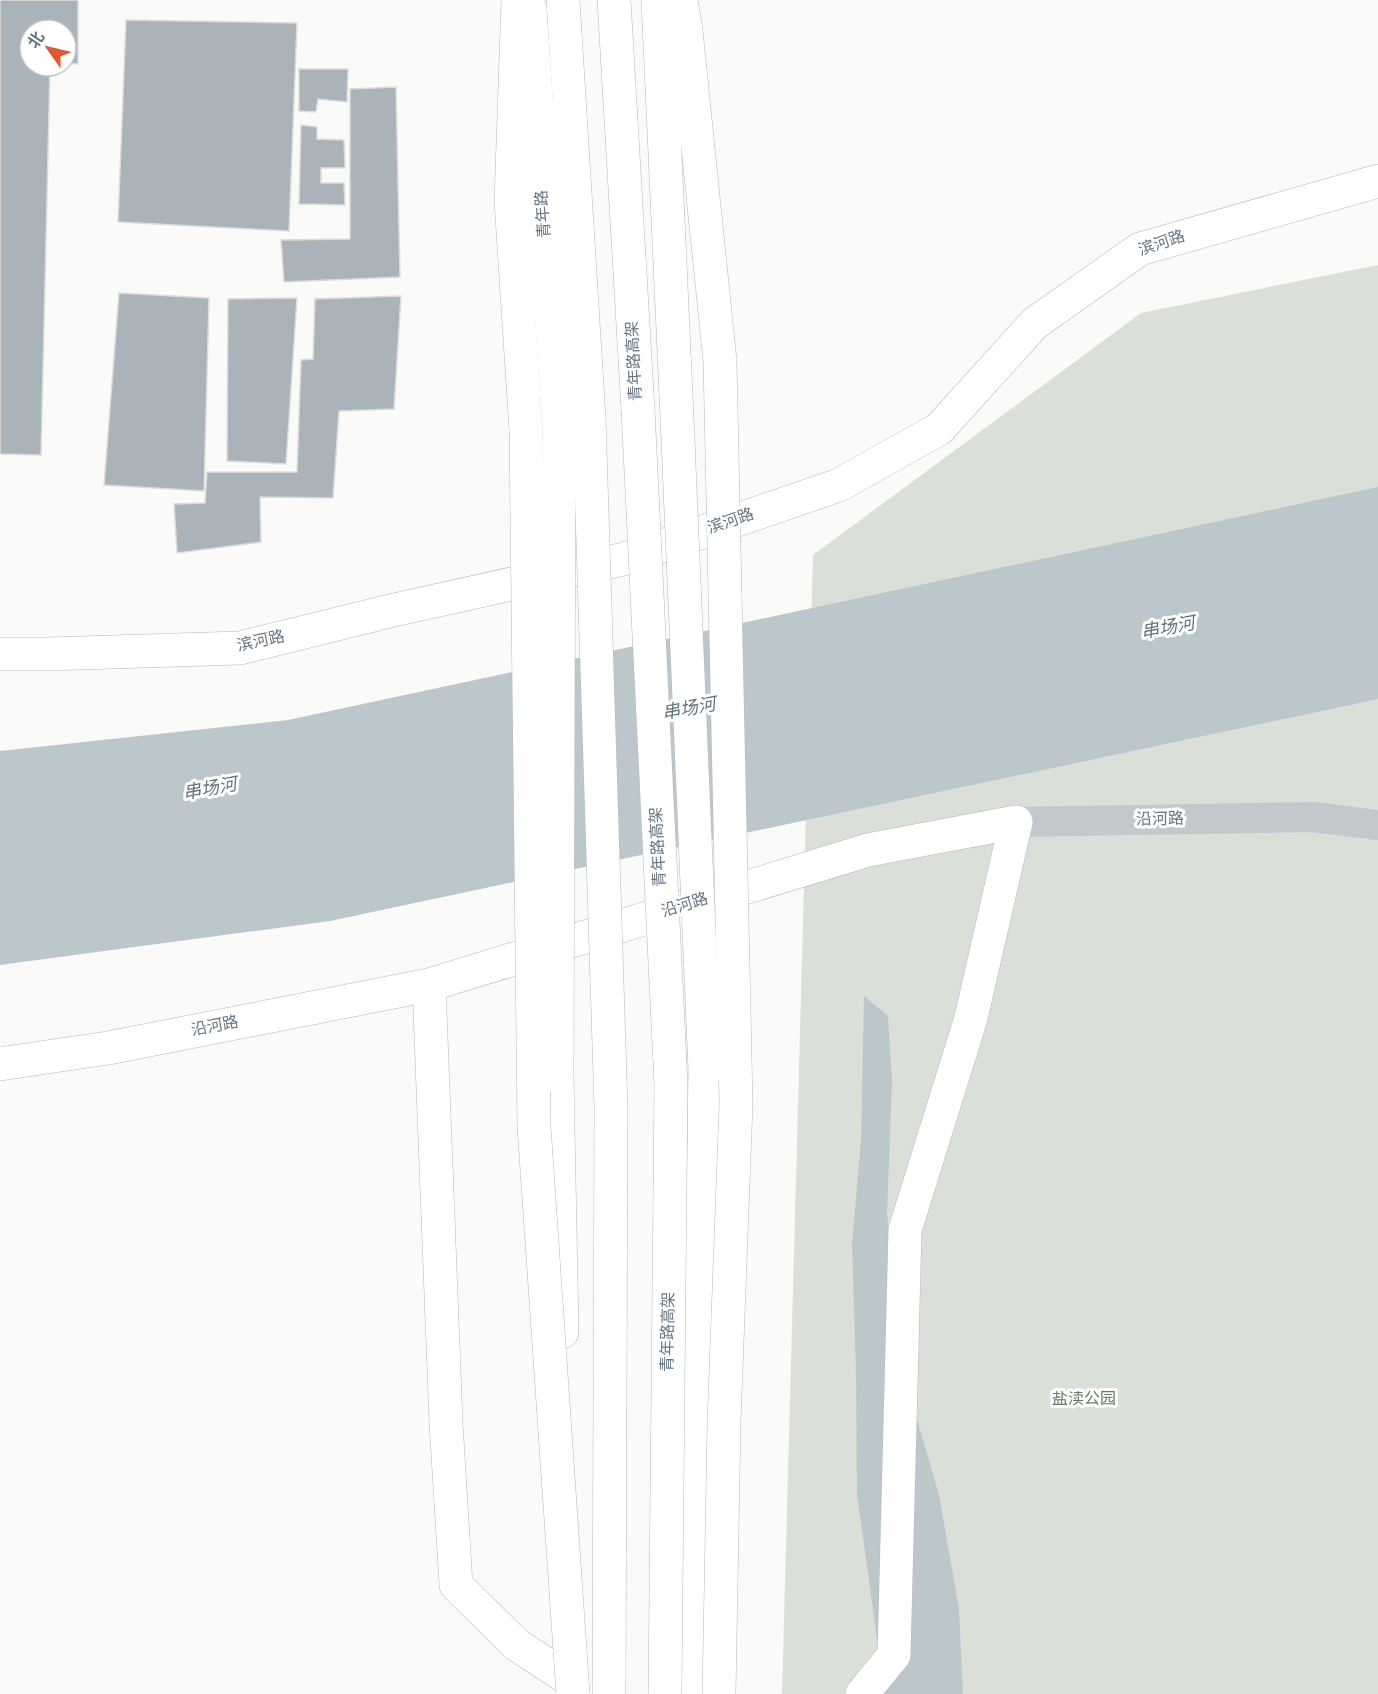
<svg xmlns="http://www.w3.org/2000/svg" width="1378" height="1694" viewBox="0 0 1378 1694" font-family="Overpass,'Noto Sans SC',sans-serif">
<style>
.green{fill:#dadfd7}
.water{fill:#bbc7cb}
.building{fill:#aab3b9;stroke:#dcdcda;stroke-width:1.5}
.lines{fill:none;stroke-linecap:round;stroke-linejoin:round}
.secondary-casing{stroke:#b3babf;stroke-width:34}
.highway-casing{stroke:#b4b9bd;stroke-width:34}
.street{stroke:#c3c8cc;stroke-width:30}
.secondary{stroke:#fff;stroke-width:33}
.highway{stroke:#fff;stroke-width:33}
.secondary-bridge-casing{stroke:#b3babf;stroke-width:34;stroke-linecap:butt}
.highway-bridge-casing{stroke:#b4b9bd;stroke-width:34;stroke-linecap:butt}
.secondary-bridge{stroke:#fff;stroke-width:33}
.highway-bridge{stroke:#fff;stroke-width:33}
.labels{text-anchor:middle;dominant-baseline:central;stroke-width:6;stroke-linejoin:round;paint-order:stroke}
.street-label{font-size:16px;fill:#657683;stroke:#fff}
.park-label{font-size:16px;fill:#687a64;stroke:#fff}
.water-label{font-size:18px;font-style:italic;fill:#60757c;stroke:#fff}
</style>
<rect width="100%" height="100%" fill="#fafaf8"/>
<path class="green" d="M 1378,265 L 1378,1694 L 782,1694 L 813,555 L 1141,313 Z"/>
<path class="water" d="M 1378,487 L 1378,699 L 330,921 L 0,965 L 0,751 L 288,720 Z
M 864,996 L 888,1016 L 892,1081 L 887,1213 L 901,1364 L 939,1495 L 959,1609 L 963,1694 L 882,1694 L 878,1645 L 857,1494 L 856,1374 L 852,1244 L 861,1141 Z"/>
<path class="building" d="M 0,0 L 78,0 L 78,64 L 66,63 L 66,30 L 30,30 L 30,66 L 50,66 L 41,455 L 0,454 Z
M 126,20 L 297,23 L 289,231 L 118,222 Z
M 299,69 L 348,69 L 347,102 L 318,99 L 316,112 L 299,111 Z
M 396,87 L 400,277 L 284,282 L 281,240 L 350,239 L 350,89 Z
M 301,125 L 317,127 L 317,139 L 344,140 L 345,168 L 321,168 L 321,183 L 344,183 L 345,205 L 299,204 Z
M 119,293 L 209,298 L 204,491 L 104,485 Z
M 401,296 L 394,409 L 339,411 L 333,498 L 260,497 L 261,542 L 177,553 L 174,504 L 205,503 L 207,472 L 297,472 L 301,360 L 313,359 L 315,299 Z
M 297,298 L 286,464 L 227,461 L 228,299 Z"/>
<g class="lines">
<g class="secondary-casing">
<path id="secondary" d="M 658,0 L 676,395
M 530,8 L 559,429
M 0,654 L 48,654 L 240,648 L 394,610 L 624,559 L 839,485 L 939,429 L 1035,323 L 1140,249 L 1378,181
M 429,985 L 446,1423 L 456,1585 L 517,1645 L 569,1679
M 0,1064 L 108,1048 L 429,985 L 868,850 L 1016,822 L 971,1018 L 905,1230 L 894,1655 L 862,1694
M 557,1076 L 562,1332
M 695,1694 L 705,1070"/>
</g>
<g class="highway-casing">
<path id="highway" d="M 518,0 L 511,201 L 526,431
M 563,0 L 589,418
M 614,0 L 638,410
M 681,0 L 686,31 L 720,361"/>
</g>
<path class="street" d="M 1016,822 L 1313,817 L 1378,825"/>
<use href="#secondary" class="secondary"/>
<use href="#highway" class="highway"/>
<g class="secondary-bridge-casing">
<path id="secondary-bridge" d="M 676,395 L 705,1070
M 557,1076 L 559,429"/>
</g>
<g class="highway-bridge-casing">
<path id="highway-bridge" d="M 638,410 L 671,1085 L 665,1694
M 589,418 L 611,1108 L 609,1694
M 526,431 L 534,1126 L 573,1694
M 719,1694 L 724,1422 L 736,1104 L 720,361"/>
</g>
<use href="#secondary-bridge" class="secondary-bridge"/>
<use href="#highway-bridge" class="highway-bridge"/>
</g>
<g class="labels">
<g class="street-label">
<text transform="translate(544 214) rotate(-94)">青年路</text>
<text transform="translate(1162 244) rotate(-19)">滨河路</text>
<text transform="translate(635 361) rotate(-93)">青年路高架</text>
<text transform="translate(731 522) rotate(-19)">滨河路</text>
<text transform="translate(261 642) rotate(-12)">滨河路</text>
<text transform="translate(1160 820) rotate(-1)">沿河路</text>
<text transform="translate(659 847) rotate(-93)">青年路高架</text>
<text transform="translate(685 906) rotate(-17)">沿河路</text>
<text transform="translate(215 1027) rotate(-11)">沿河路</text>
<text transform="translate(669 1332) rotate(-89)">青年路高架</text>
</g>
<g class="park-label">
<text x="1084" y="1400">盐渎公园</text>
</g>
<g class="water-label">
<text transform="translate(1168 629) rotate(-10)">串场河</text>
<text transform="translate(689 710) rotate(-10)">串场河</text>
<text transform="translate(210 790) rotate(-10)">串场河</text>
</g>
</g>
<g transform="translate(48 48) rotate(304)"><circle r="28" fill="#ffffff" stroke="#c1c8cd" stroke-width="1.5"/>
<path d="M0-4.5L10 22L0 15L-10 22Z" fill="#e4572e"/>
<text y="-9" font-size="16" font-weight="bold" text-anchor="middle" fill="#657683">北</text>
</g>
</svg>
